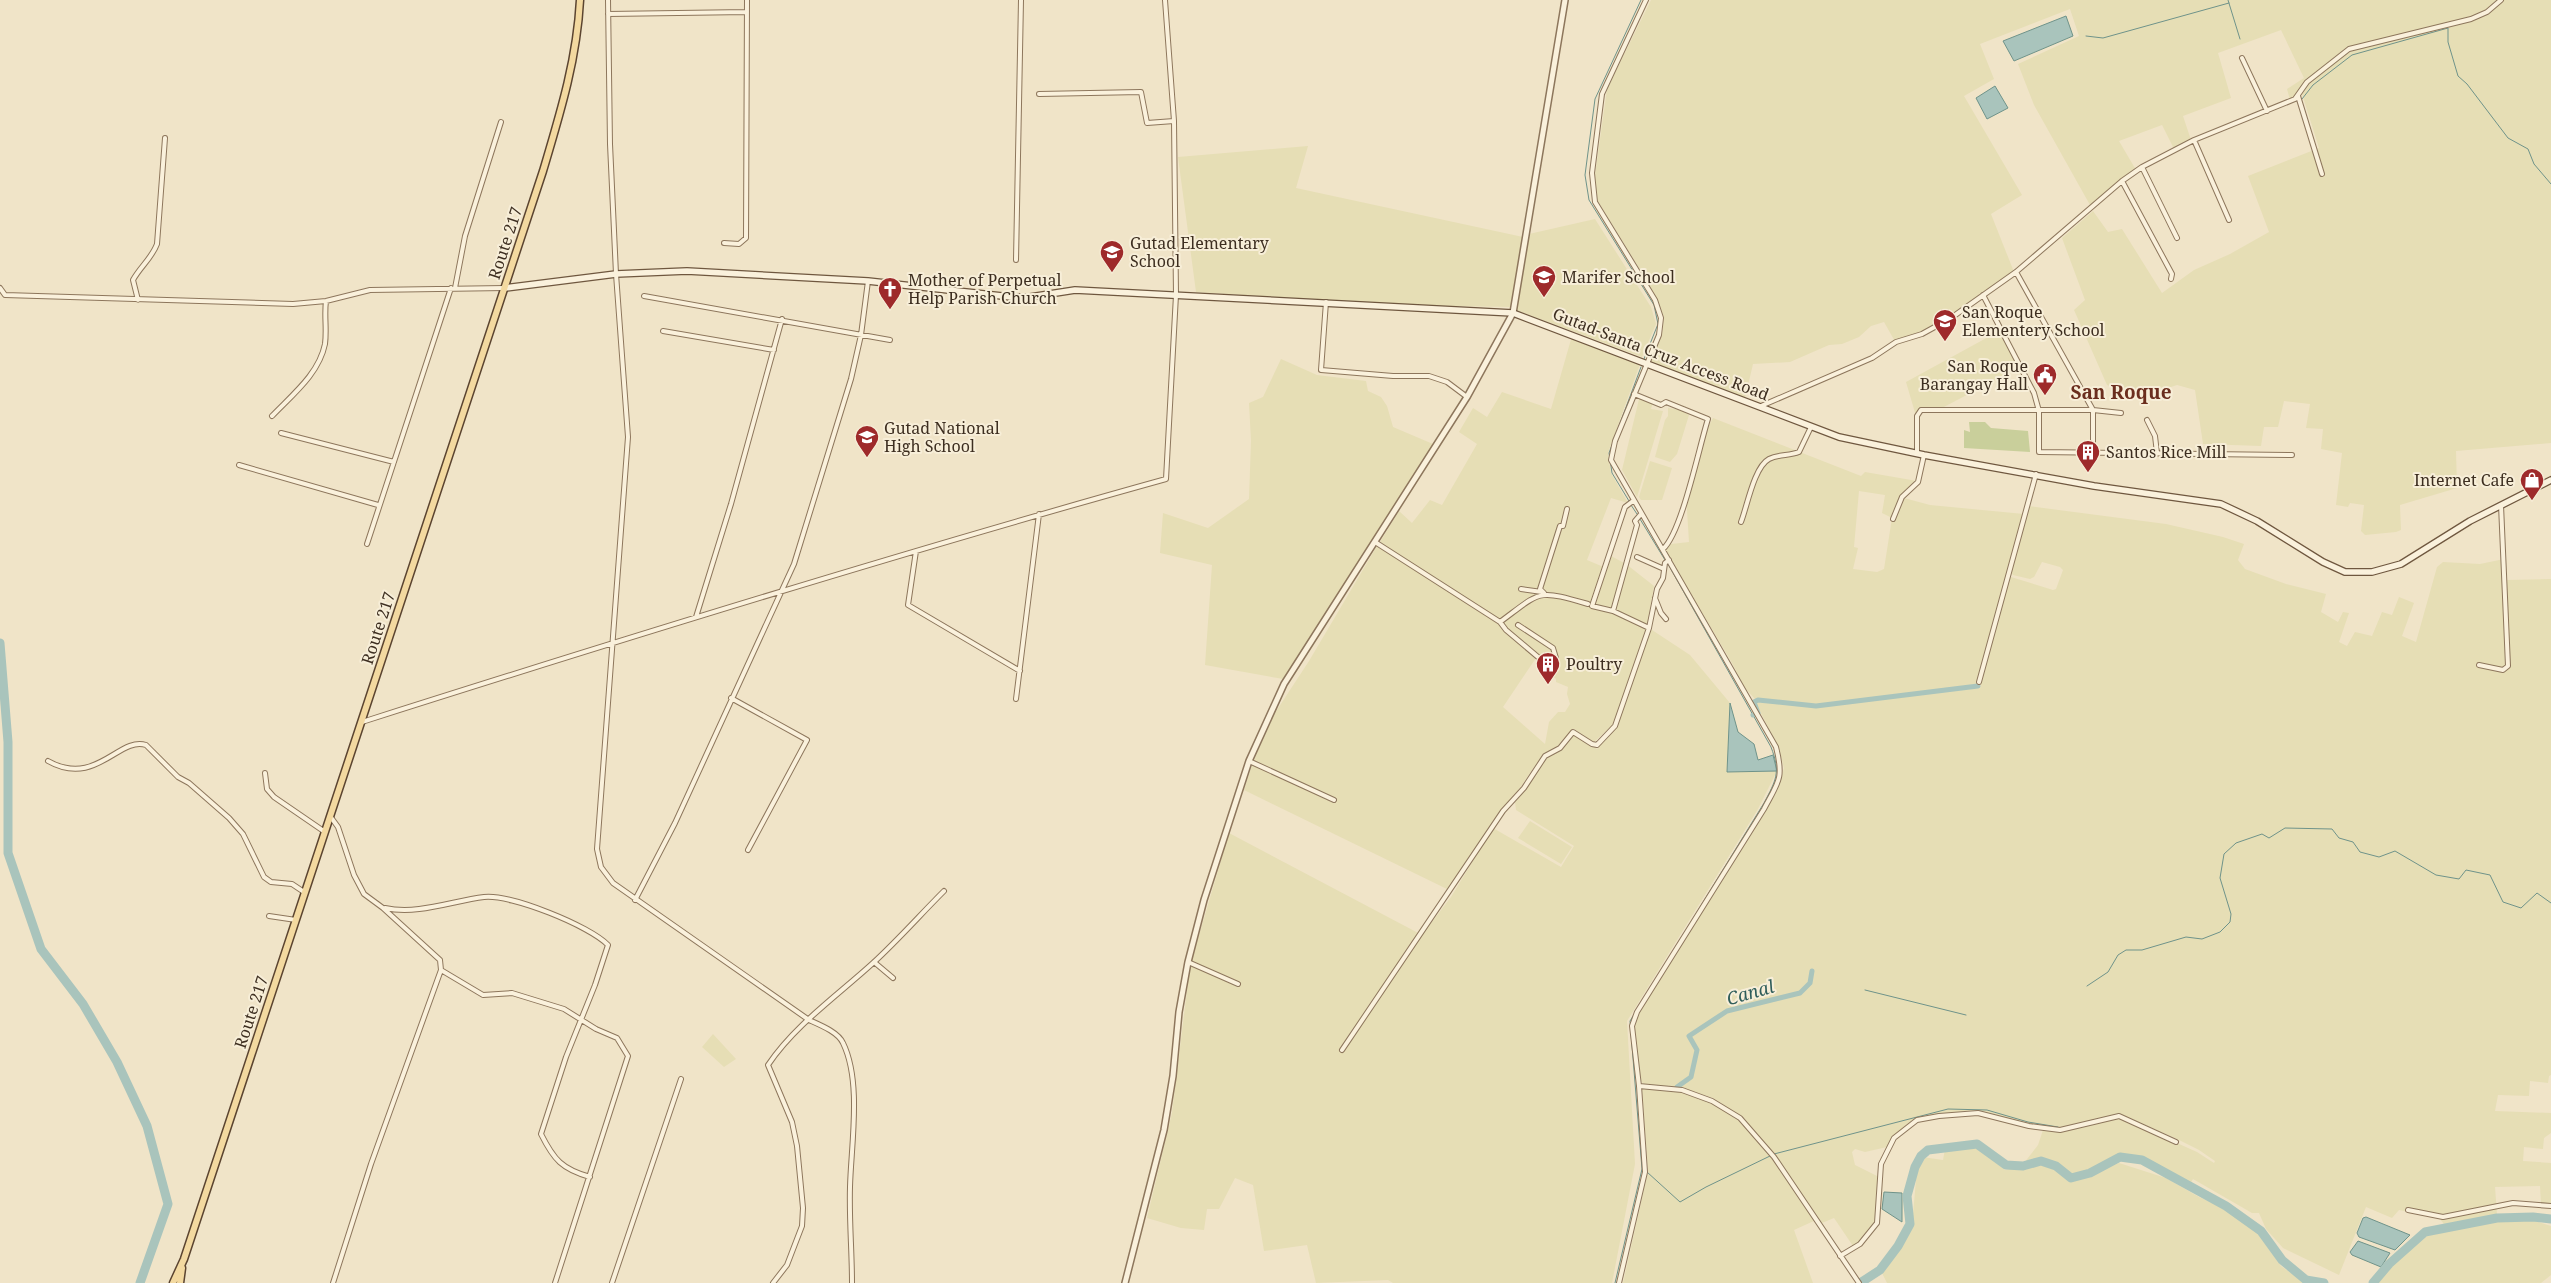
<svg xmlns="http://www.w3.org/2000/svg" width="2551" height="1283" viewBox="0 0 2551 1283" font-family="'Noto Serif',serif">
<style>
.farmland{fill:#e6deb5;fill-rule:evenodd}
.green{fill:#c9cf9b}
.water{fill:#a9c4bc;stroke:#6f938a}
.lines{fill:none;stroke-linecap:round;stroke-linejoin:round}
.stream{stroke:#6f938a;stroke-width:1}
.canal{stroke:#a9c4bc;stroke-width:5}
.river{stroke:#a9c4bc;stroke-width:9}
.minor-casing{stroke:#8d765c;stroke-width:6}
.tertiary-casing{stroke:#8d765c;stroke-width:8}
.secondary-casing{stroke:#6f573f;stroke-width:8}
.primary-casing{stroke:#5b4430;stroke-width:9}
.minor{stroke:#faf1dc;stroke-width:4}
.tertiary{stroke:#faf1dc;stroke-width:5}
.secondary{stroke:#faf1dc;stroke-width:5.5}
.primary{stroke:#f3d9a0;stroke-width:6}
.labels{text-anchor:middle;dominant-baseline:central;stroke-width:4;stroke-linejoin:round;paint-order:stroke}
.street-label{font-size:16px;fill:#3d2e20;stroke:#f7eed8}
.poi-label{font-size:16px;fill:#3d2e20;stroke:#f7eed8;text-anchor:start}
.water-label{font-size:18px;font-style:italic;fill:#2f5d5a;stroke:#f7eed8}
.quarter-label{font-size:19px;font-weight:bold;fill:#6b2e1e;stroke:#f7eed8}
</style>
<rect width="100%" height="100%" fill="#f0e4c8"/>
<path class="farmland" d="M 1651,0 L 2551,0 L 2551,443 L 2456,451 L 2457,488 L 2400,505 L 2401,530 L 2396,532 L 2365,535 L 2361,531 L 2364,505 L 2350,503 L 2348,507 L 2336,505 L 2342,453 L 2321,449 L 2323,429 L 2306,428 L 2310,404 L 2284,401 L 2278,427 L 2264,427 L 2261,446 L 2203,444 L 2195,390 L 2177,385 L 2138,398 L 2107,385 L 2074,310 L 2085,300 L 2062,238 L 2093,211 L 2108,232 L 2122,229 L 2162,293 L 2194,270 L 2230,254 L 2269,232 L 2248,176 L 2319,148 L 2302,94 L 2290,100 L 2287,89 L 2304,78 L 2281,30 L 2218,53 L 2231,98 L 2183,116 L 2191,140 L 2174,149 L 2162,125 L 2119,141 L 2136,170 L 2090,205 L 2034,105 L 2018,64 L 2079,36 L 2070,9 L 1980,44 L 1994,79 L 1964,96 L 2022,195 L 1991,214 L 2014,272 L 1951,316 L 1897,345 L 1884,322 L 1871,326 L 1859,337 L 1842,344 L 1829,345 L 1790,362 L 1753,364 L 1745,398 L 1649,362 L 1662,335 L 1664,317 L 1647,281 L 1596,198 L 1595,175 L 1607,89 Z
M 1308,146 L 1296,188 L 1523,237 L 1511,307 L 1399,305 L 1196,292 L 1178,157 Z
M 1595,219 L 1651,307 L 1656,324 L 1642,357 L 1516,310 L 1529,234 Z
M 2001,330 L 2020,367 L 1942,408 L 1918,410 L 1916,416 L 1906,382 Z
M 1572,336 L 1640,364 L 1608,453 L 1611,473 L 1628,503 L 1611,498 L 1587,560 L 1606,568 L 1611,556 L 1626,564 L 1654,586 L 1647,626 L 1614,724 L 1594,742 L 1574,729 L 1555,751 L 1544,753 L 1449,890 L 1244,790 L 1253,762 L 1273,716 L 1309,661 L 1377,546 L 1501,625 L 1380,542 L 1399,511 L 1412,523 L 1430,500 L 1442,505 L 1477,444 L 1459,432 L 1473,408 L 1487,417 L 1502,392 L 1551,409 ZM 1538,655 L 1544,660 L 1538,663 L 1556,679 L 1556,682 L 1568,687 L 1567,694 L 1570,704 L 1565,712 L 1558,712 L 1549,722 L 1545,744 L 1503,707 Z
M 1281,359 L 1317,375 L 1366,381 L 1368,391 L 1381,397 L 1387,406 L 1393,427 L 1433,444 L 1283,679 L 1205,665 L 1212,565 L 1160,553 L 1163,513 L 1208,528 L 1249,499 L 1251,441 L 1249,403 L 1263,397 Z
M 1640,395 L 1654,399 L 1651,409 L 1663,411 L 1637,497 L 1622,470 Z
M 1668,408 L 1681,410 L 1689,415 L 1677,454 L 1670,462 L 1655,457 L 1665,420 L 1668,416 Z
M 1713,418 L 1861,476 L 1865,472 L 1917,481 L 1904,498 L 1930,505 L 2024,514 L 1977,685 L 1816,705 L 1755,699 L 1744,687 L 1732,663 L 1662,545 L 1689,542 L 1686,494 L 1704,434 ZM 1859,491 L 1885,495 L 1882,513 L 1892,518 L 1884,569 L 1877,572 L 1853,569 L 1858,548 L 1854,547 Z
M 1650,461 L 1672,468 L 1662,500 L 1641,500 L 1639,497 Z
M 2028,506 L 2166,524 L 2223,537 L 2244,544 L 2238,560 L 2245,569 L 2286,584 L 2326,594 L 2321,612 L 2338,622 L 2343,612 L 2349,613 L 2339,642 L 2347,646 L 2355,632 L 2372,636 L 2382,612 L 2392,615 L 2399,597 L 2414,603 L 2402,636 L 2416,642 L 2437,567 L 2443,562 L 2480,564 L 2504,559 L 2506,580 L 2551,579 L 2551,1075 L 2549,1076 L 2548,1083 L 2530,1081 L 2529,1096 L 2498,1095 L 2495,1111 L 2551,1113 L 2551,1133 L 2544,1138 L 2543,1149 L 2524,1147 L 2523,1161 L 2551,1163 L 2551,1203 L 2541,1205 L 2540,1186 L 2495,1187 L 2497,1215 L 2444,1224 L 2439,1218 L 2399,1210 L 2392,1218 L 2366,1207 L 2339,1275 L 2283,1248 L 2266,1229 L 2259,1213 L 2252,1213 L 2193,1179 L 2190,1184 L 2142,1159 L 2119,1156 L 2089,1171 L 2071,1176 L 2057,1164 L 2041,1159 L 2024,1163 L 2038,1145 L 2043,1130 L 2063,1132 L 2119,1117 L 2197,1152 L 2214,1163 L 2215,1161 L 2199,1150 L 2175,1138 L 2119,1114 L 2062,1128 L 2030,1124 L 1975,1110 L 1925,1116 L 1907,1124 L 1893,1137 L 1887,1147 L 1865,1152 L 1855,1149 L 1852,1152 L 1855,1165 L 1879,1177 L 1875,1222 L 1860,1243 L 1853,1246 L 1834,1218 L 1822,1223 L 1774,1154 L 1740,1116 L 1713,1098 L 1682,1088 L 1644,1084 L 1641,1081 L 1634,1027 L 1639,1013 L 1766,810 L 1780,783 L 1784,768 L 1778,746 L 1755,702 L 1816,706 L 1980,688 L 2009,579 L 2011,577 L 2053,590 L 2056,589 L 2063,570 L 2060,567 L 2042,562 L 2034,577 L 2030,579 L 2013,575 L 2011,572 Z
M 1649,628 L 1690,655 L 1730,703 L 1727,772 L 1777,771 L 1758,809 L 1627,1021 L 1635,1164 L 1612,1283 L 1393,1283 L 1388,1280 L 1316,1283 L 1307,1245 L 1264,1251 L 1253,1185 L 1235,1178 L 1219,1209 L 1207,1209 L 1204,1230 L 1181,1228 L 1147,1218 L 1172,1113 L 1190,966 L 1229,833 L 1422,935 L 1451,897 L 1493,828 L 1561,867 L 1574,846 L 1516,810 L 1515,802 L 1546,757 L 1562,748 L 1572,734 L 1577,734 L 1597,749 L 1615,728 Z
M 1530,821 L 1572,847 L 1561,864 L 1518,838 Z
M 713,1034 L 736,1059 L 724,1067 L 702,1047 Z
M 1642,1089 L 1681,1091 L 1712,1103 L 1739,1117 L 1761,1142 L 1816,1220 L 1794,1230 L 1813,1283 L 1623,1283 L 1648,1171 Z
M 1977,1147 L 2005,1170 L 2041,1163 L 2054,1167 L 2071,1179 L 2119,1163 L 2166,1178 L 2199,1197 L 2226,1209 L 2258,1234 L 2281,1266 L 2305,1283 L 1887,1283 L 1881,1271 L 1900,1249 L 1912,1225 L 1917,1169 L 1922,1157 L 1943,1160 L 1945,1149 Z
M 2532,1220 L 2551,1226 L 2551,1275 L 2541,1283 L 2377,1283 L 2390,1267 L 2426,1235 L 2498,1222 Z"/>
<path class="green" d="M 1969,422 L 1985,422 L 1991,428 L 2028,431 L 2030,452 L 1964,448 L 1964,430 L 1970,432 Z"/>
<path class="water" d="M 2066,16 L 2073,36 L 2014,61 L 2003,41 Z
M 1995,86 L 2008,108 L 1987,119 L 1976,98 Z
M 1730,703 L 1738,732 L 1754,744 L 1758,760 L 1773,755 L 1777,771 L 1727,772 Z
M 1884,1192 L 1902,1193 L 1902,1222 L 1882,1209 Z
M 2366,1217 L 2410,1235 L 2395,1250 L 2359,1237 L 2357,1233 L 2363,1218 Z
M 2358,1241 L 2390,1253 L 2381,1267 L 2352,1255 L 2350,1252 Z"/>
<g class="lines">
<path class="stream" d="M 1641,0 L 1595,99 L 1585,175 L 1589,200 L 1654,305 L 1658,324 L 1644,359
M 2228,0 L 2240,39
M 2086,36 L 2103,38 L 2229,3
M 2302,99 L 2313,85 L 2352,55 L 2448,28 L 2448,42 L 2458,76 L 2467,84 L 2508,138 L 2528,149 L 2534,164 L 2551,184
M 1629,501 L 1612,473 L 1609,453 L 1641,367
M 1631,505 L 1637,514
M 1640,519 L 1665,560
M 2087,986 L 2108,972 L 2118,955 L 2126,950 L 2142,950 L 2186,937 L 2202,939 L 2220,932 L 2230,922 L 2231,914 L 2220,878 L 2224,854 L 2236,843 L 2262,834 L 2269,838 L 2285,828 L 2332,829 L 2339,838 L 2353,842 L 2360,852 L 2379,857 L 2395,851 L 2436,875 L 2459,879 L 2466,870 L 2490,875 L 2503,902 L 2521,908 L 2537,893 L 2551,903
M 1865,990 L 1966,1015
M 1774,1154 L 1948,1109 L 1987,1110 L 2028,1122 L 2058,1127
M 1647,1172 L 1680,1202 L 1706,1187 L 1770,1156
M 1615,1283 L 1642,1169 L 1630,1021 L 1764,803 C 1776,780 1781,773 1771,747 L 1668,564"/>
<path class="canal" d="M 1753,715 L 1758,713 L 1754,702 L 1758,700 L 1816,706 L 1978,686
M 1677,1087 L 1691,1077 L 1697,1050 L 1689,1036 L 1727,1011 L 1800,993 L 1810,983 L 1812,971"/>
<path class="river" d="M 0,643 L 8,742 L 8,853 L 41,949 L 83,1004 L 117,1062 L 147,1126 L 168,1204 L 140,1283
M 1860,1283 L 1880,1270 L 1898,1246 L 1910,1224 L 1907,1196 L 1915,1167 L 1921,1156 L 1928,1150 L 1977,1144 L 2006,1165 L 2023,1166 L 2041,1161 L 2056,1166 L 2071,1178 L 2090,1173 L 2120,1157 L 2142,1160 L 2226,1206 L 2261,1231 L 2282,1260 L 2306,1280 L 2324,1283
M 2373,1283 L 2389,1264 L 2425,1232 L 2497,1218 L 2533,1217 L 2551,1219"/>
<g class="minor-casing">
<path id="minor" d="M 608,0 L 610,144 L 616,274 L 628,437 L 597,849 L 601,867 L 613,883 L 809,1020 C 820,1025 838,1032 843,1043 C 862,1082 851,1145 850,1187 C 849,1219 852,1251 852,1283
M 1646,0 L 1602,94 L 1592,173 L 1595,202 L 1655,300 L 1661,318 L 1659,335 L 1615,441 L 1611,460 L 1776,747 C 1784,778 1779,781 1764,809 L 1637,1012 L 1632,1026 L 1639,1086 L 1682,1090 L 1712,1101 L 1740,1118 L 1774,1157 L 1859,1283
M 608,14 L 747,12
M 2242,58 L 2267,111
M 1039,94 L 1141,92 L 1147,123 L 1174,121
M 2298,96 L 2322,174
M 2194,140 L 2229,220
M 2142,167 L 2177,238
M 2122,181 L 2172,274 L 2171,279
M 724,243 L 739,244 L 746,238 L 747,0
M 1016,260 L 1021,0
M 2016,272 L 2093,410 L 2093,452
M 0,288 L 5,295 L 293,304 L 326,301 L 370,290 L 505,288
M 455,288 L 465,236 L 501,122
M 1983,295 L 2034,393 L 2039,411 L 2039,452 L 2292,455
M 644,296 L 890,340
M 138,300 L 133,280 C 140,267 152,258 157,244 L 165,138
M 1326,302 L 1321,370 L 1393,376 L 1429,376 L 1447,382 L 1467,397
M 663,331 L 774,350
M 1634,394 L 1661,405 L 1666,402 L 1708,419 C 1699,447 1682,532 1663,549
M 1761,406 L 1872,358 L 1896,342 L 1922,334 L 1951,318 L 2016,272 L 2122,181 L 2142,167 L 2194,140 L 2295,99 L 2307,82 L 2349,49 L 2471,19 L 2487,12 L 2501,0
M 272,416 C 292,395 319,374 325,344 C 327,329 324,315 326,301
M 2147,420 L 2155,436 L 2157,453
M 281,433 L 394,462
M 1917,453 L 1917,416 L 1921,410 L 2093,410 L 2121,413
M 239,465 L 378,505
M 1633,501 L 1625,507 L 1592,606 L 1613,611 L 1649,628
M 1893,519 L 1902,497 L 1918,482 L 1924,455
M 1741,522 C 1747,507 1754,467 1769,459 C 1779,454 1789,456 1799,452 L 1811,427
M 1375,542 L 1500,622 L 1506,630 L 1551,668 L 1556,658 L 1553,648 L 1518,625
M 367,544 L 451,288
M 916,551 L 908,605 L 1020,671
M 1637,557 L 1664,569
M 1521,589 L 1542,592
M 1544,593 L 1540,589 L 1560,526 L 1563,526 L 1567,509
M 1655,598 L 1661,613 L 1666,619
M 1613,611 L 1637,525 L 1635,521 L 1641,514
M 696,617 L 731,504 L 782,319
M 1500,622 C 1542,591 1536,589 1588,604
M 2479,665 L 2503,670 L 2508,666 L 2501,505
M 1979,682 L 2036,474
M 731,698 L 807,740 L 748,850
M 1016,699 L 1039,514
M 362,722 C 629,637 896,554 1166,479 L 1176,295 L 1174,121 L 1165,0
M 48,761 C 96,788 119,736 146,745 L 178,777 L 189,783 L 229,818 L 243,834 L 264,877 L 271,882 L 292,884 L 304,892
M 1249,761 L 1334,800
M 265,773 L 267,789 L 274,797 L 325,832
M 330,816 L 338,827 L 354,875 L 364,894 L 383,908 L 440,960 L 441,970 L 371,1164 L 333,1283
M 635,900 L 675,823 L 794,564 L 851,379 L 861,335 L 868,281
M 385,908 C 418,915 452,901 484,897 C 511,894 590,926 608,945 L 595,985 L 566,1057 L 541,1134 C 554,1160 562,1169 590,1177
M 269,916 L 296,920
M 874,962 L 893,978
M 1188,962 L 1238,984
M 441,970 L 483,995 L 512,993 L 564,1009 L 596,1029 L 617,1038 L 628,1056 L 555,1283
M 1342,1050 L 1503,811 L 1524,788 L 1545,756 L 1560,748 L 1573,732 L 1592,744 L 1597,745 L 1615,726 L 1649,628 L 1657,589 L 1663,578 L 1665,563 L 1669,560
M 2408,1210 L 2443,1217 L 2513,1203 L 2551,1206
M 1840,1256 L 1860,1244 L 1877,1223 L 1881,1164 L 1894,1138 L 1917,1120 L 1939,1116 L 1978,1113 L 2029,1126 L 2060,1130 L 2119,1116 L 2176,1142
M 612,1283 L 681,1079
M 773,1283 L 787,1265 L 802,1226 L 803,1208 L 797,1146 L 792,1122 L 768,1065 C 795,1025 838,995 873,963 C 898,940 920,915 944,891
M 1619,1283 L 1645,1172 L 1639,1086"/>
</g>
<g class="tertiary-casing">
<path id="tertiary" d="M 1125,1283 L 1164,1130 L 1173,1076 L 1179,1012 L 1188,962 L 1204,900 L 1249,761 L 1284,684 L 1467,397 L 1513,313 L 1565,0"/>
</g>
<g class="secondary-casing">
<path id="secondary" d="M 505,288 L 616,274 L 687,271 L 868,281 L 1011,297 L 1030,297 L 1075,290 L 1513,313 L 1839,437 L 1924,455 L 2094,486 L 2221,504 L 2257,521 L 2323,562 L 2345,572 L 2372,572 L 2401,564 L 2470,521 L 2551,480"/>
</g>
<g class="primary-casing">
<path id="primary" d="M 173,1283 L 184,1259 L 543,171 C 560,114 577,59 580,0
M 180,1283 L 182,1268"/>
</g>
<use href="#minor" class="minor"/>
<use href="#tertiary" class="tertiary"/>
<use href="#secondary" class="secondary"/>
<use href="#primary" class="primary"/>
</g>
<defs>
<g id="school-pin" transform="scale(1.25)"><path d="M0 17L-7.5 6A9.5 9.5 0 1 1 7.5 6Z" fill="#9e2a2b" stroke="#f7eed8"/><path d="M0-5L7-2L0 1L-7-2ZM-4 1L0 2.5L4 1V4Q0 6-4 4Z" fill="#fff"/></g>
<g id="church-pin" transform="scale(1.25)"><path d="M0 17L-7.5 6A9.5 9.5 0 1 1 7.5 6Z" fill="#9e2a2b" stroke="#f7eed8"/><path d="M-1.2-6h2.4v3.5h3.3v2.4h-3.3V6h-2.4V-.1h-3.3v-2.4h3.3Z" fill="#fff"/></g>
<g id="civic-pin" transform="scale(1.25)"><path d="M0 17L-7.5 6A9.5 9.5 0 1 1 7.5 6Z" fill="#9e2a2b" stroke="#f7eed8"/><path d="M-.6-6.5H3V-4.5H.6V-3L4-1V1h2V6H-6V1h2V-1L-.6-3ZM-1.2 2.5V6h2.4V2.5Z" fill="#fff"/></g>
<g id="building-pin" transform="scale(1.25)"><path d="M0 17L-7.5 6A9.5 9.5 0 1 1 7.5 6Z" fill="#9e2a2b" stroke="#f7eed8"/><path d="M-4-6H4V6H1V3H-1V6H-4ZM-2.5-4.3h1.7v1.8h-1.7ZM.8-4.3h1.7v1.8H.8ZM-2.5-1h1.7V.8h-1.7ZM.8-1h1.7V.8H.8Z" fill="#fff"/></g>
<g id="shop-pin" transform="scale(1.25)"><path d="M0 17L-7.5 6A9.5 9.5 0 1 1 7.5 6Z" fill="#9e2a2b" stroke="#f7eed8"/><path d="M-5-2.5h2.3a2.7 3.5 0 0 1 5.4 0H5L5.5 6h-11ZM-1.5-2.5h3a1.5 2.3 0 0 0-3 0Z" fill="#fff"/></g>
</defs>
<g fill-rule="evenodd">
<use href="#school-pin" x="1112" y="252"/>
<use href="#school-pin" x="1544" y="277"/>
<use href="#church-pin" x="890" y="289"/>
<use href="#school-pin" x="1945" y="321"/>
<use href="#civic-pin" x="2045" y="375"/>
<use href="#school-pin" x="867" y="437"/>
<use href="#building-pin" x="2088" y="452"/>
<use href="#shop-pin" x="2532" y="480"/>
<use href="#building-pin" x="1548" y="664"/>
</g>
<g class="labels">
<g class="street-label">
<text transform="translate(505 243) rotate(-72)">Route 217</text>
<text transform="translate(1661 354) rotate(21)">Gutad-Santa Cruz Access Road</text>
<text transform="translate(378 628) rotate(-72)">Route 217</text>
<text transform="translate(251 1012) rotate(-72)">Route 217</text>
</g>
<g class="poi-label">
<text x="1130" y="243">Gutad Elementary<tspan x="1130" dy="18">School</tspan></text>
<text x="1562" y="277">Marifer School</text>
<text x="908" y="280">Mother of Perpetual<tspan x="908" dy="18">Help Parish Church</tspan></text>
<text x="1962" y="312">San Roque<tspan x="1962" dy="18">Elementery School</tspan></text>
<text x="2028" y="366" text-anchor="end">San Roque<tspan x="2028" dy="18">Barangay Hall</tspan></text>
<text x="884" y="428">Gutad National<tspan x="884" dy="18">High School</tspan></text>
<text x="2106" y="452">Santos Rice Mill</text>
<text x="2514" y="480" text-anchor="end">Internet Cafe</text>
<text x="1566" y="664">Poultry</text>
</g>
<g class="water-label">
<text transform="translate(1750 992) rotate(-16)">Canal</text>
</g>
<g class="quarter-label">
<text x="2121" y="392">San Roque</text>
</g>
</g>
</svg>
